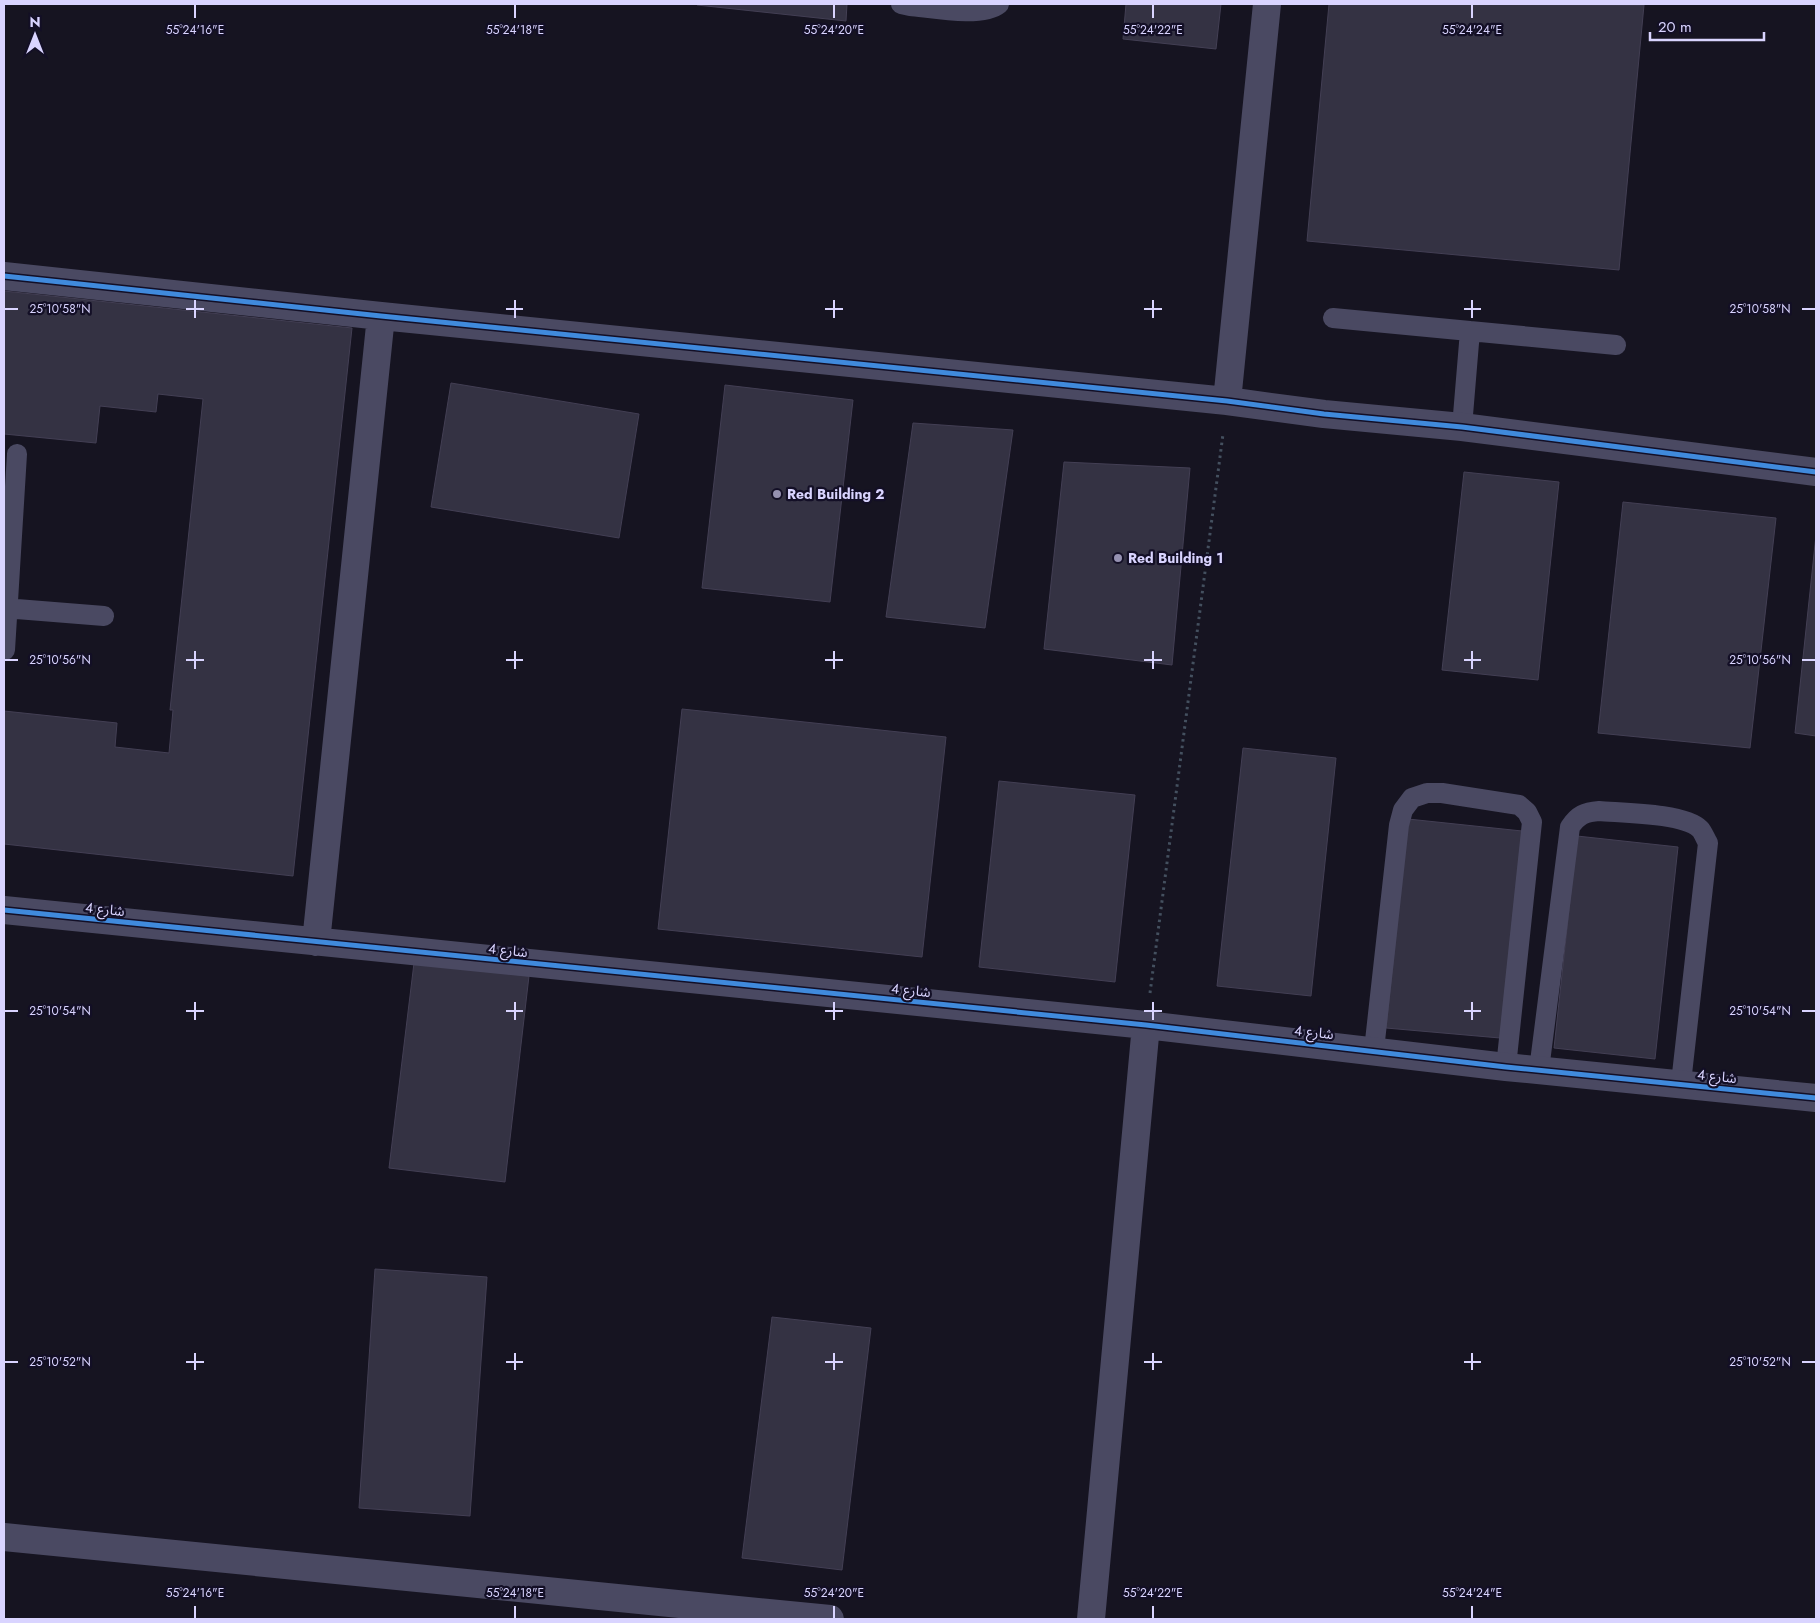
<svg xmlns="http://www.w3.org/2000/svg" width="1820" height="1623" viewBox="0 0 1820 1623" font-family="Jost,'Noto Sans Arabic',sans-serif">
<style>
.building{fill:#343243;stroke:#433f54}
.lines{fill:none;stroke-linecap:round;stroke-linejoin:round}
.path{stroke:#44505f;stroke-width:3;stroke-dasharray:2.5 4;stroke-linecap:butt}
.lane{stroke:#4a4962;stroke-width:20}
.street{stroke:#4a4962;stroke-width:28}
.cycleway-casing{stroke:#130f26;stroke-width:8}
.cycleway{stroke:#408adc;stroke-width:5}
.ticks{fill:none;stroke:#d9d4ff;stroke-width:2}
.poi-dot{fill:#9591b1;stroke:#130f26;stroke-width:2}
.labels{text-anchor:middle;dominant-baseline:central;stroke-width:4.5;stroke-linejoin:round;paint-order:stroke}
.poi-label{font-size:14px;font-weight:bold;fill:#d9d4ff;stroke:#130f26;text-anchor:start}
.street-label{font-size:14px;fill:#d9d4ff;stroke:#130f26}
.ticks-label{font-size:12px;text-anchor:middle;fill:#d9d4ff;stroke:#130f26;stroke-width:4.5;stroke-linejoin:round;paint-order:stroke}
</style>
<rect width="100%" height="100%" fill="#161421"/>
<path class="building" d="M 697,4 L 847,4 L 846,21 L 697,5 Z
M 1126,4 L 1221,4 L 1216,49 L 1123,39 Z
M 1329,4 L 1644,5 L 1619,270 L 1307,241 Z
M 4,291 L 352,328 L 293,876 L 4,844 L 4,711 L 117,723 L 115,747 L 169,753 L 173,710 L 170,710 L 203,399 L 158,394 L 156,412 L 100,406 L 96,443 L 4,434 Z
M 451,383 L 639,414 L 619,538 L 431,507 Z
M 725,385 L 853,400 L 830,602 L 702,588 Z
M 913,423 L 1013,430 L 985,628 L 886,617 Z
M 1064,462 L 1190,468 L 1172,665 L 1044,649 Z
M 1464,472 L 1559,482 L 1538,680 L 1442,670 Z
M 1623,502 L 1776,518 L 1750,748 L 1598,733 Z
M 1816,535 L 1816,736 L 1795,733 Z
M 682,709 L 946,737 L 922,957 L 658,929 Z
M 1243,748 L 1336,758 L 1311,996 L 1217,986 Z
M 999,781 L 1135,795 L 1115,982 L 979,967 Z
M 1408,819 L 1522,831 L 1500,1038 L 1386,1028 Z
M 1577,836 L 1678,847 L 1655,1059 L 1554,1048 Z
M 414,963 L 529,976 L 505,1182 L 389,1168 Z
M 375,1269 L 487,1277 L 470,1516 L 359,1508 Z
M 772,1317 L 871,1328 L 842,1570 L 742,1558 Z"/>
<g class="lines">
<path class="path" d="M 1150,993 L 1223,434"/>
<path class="lane" d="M 901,4 L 910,6 C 932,8 982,18 999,4
M 1333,318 L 1616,345
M 1462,427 L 1470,331
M 4,608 L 104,616
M 5,650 L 17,454
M 1374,1050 L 1399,825 L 1403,810 L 1412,798 L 1427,793 L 1442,793 L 1519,805 L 1527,812 L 1532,822 L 1506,1067
M 1539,1070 L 1570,827 C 1578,815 1585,812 1599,811 C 1622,813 1684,813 1700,829 C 1703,832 1705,838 1708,843 L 1681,1083"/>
<path class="street" d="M 4,276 L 381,316 L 1227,401 L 1324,414 L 1462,427 L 1816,472
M 1227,401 L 1267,4
M 4,910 L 1146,1025 L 1506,1067 L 1816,1098
M 316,942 L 381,316
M 4,1537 L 830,1619
M 1091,1619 L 1146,1025"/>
<g class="cycleway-casing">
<path id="cycleway" d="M 4,276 L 381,316 L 1227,401 L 1324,414 L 1462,427 L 1816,472
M 4,910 L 1146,1025 L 1506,1067 L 1816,1098"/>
</g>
<use href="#cycleway" class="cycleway"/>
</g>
<path class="ticks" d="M 195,5 L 195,18M 515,5 L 515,18M 834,5 L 834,18M 1153,5 L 1153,18M 1472,5 L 1472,18M 195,300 L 195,318M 515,300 L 515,318M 834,300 L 834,318M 1153,300 L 1153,318M 1472,300 L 1472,318M 5,309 L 18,309M 186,309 L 204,309M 506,309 L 523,309M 825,309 L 843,309M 1144,309 L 1162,309M 1464,309 L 1481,309M 1802,309 L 1815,309M 195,651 L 195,669M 515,651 L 515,669M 834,651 L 834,669M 1153,651 L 1153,669M 1472,651 L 1472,669M 5,660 L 18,660M 186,660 L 204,660M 506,660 L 523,660M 825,660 L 843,660M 1144,660 L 1162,660M 1464,660 L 1481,660M 1802,660 L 1815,660M 195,1002 L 195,1020M 515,1002 L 515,1020M 834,1002 L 834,1020M 1153,1002 L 1153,1020M 1472,1002 L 1472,1020M 5,1011 L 18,1011M 186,1011 L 204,1011M 506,1011 L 523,1011M 825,1011 L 843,1011M 1144,1011 L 1162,1011M 1464,1011 L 1481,1011M 1802,1011 L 1815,1011M 195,1353 L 195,1370M 515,1353 L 515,1370M 834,1353 L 834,1370M 1153,1353 L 1153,1370M 1472,1353 L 1472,1370M 5,1362 L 18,1362M 186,1362 L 204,1362M 506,1362 L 523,1362M 825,1362 L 843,1362M 1144,1362 L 1162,1362M 1464,1362 L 1481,1362M 1802,1362 L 1815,1362M 195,1606 L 195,1618M 515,1606 L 515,1618M 834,1606 L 834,1618M 1153,1606 L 1153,1618M 1472,1606 L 1472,1618"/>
<g class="poi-dot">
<circle cx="777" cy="494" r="5"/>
<circle cx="1118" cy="558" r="5"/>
</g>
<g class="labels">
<g class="poi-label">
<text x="787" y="494">Red Building 2</text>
<text x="1128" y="558">Red Building 1</text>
</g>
<g class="street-label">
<text transform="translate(105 909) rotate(6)">شارع 4</text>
<text transform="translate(508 950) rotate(6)">شارع 4</text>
<text transform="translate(911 990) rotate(6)">شارع 4</text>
<text transform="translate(1314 1032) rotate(6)">شارع 4</text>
<text transform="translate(1717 1076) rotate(6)">شارع 4</text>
</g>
</g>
<g class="ticks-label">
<text x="195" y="34">55°24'16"E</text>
<text x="515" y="34">55°24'18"E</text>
<text x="834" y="34">55°24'20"E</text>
<text x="1153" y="34">55°24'22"E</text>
<text x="1472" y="34">55°24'24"E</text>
<text x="60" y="313">25°10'58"N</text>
<text x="1760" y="313">25°10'58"N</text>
<text x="60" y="664">25°10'56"N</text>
<text x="1760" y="664">25°10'56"N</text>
<text x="60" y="1015">25°10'54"N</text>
<text x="1760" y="1015">25°10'54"N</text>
<text x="60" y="1366">25°10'52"N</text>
<text x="1760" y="1366">25°10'52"N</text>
<text x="195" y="1597">55°24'16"E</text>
<text x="515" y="1597">55°24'18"E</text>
<text x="834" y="1597">55°24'20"E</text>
<text x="1153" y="1597">55°24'22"E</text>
<text x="1472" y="1597">55°24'24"E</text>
</g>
<rect width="1820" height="1623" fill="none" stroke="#d9d4ff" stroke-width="10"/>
<g transform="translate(35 35)" stroke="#130f26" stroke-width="4" paint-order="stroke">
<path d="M0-4L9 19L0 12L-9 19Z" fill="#d9d4ff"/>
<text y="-8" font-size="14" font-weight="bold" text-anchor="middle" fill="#d9d4ff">N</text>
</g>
<path d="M1650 32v8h114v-8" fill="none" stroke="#d9d4ff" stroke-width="2.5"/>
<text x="1658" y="32" font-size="15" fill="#d9d4ff" stroke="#130f26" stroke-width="4" paint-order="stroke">20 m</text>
</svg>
